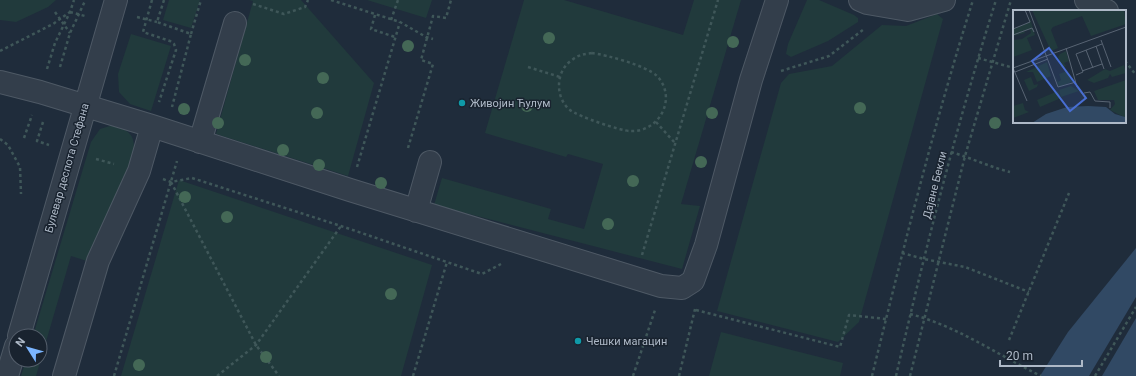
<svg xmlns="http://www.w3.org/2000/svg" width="1136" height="376" viewBox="0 0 1136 376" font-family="Roboto,sans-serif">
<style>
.green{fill:#213a3c}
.water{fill:#314964}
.pier{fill:#1f2c3b}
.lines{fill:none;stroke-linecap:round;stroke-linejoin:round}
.minor-casing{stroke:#4e5965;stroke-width:24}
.path{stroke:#3f5759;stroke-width:2.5;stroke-dasharray:3 3;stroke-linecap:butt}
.minor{stroke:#333e4b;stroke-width:22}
.tree{fill:#446856}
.culture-dot{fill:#0f9aa8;stroke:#19232f;stroke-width:1.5}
.labels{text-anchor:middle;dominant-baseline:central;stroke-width:3;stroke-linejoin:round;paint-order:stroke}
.poi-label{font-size:11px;fill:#aeb9c7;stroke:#19232f;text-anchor:start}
.street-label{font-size:11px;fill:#aeb9c7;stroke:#19232f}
.inset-road{fill:none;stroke:#586473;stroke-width:1}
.view{fill:#486ed3;fill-opacity:0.15;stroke:#486ed3;stroke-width:2}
.inset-edge{fill:none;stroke:#aeb9c7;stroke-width:2}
</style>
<rect width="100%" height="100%" fill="#1f2c3b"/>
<path class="green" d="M 0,0 L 56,0 L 48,7 L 16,22 L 0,20 Z
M 169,0 L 200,0 L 191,28 L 163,20 Z
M 249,0 L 301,0 L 374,83 L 348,176 L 216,134 L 253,1 Z
M 367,0 L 432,0 L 426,18 Z
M 524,0 L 564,0 L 683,35 L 694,0 L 741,0 L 681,204 L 700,206 L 682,269 L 434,205 L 442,178 L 551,209 L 548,219 L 584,229 L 603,164 L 568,154 L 566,157 L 485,133 Z
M 807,0 L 819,0 L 854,15 L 858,18 L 858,22 L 828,41 L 791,57 L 786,54 L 788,44 Z
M 937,14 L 943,19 L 859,322 L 838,342 L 717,311 L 781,83 L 789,74 L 832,66 L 882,25 L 906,26 Z
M 131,34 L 171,46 L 151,111 L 130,104 L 119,92 L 118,74 Z
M 113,125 C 131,132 135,134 134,155 L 90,262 L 71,256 L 36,376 L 21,376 L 26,360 L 40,360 L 40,336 L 33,336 L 91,142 L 100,129 Z
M 179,180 L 432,265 L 401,376 L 121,376 Z
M 721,332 L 843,363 L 840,376 L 709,376 Z"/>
<path class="water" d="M 1136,248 L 1136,376 L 1040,376 L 1068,332 Z"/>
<path class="pier" d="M 1136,297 L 1136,318 L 1102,376 L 1089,376 Z"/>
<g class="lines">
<g class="minor-casing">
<path id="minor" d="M 860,0 L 867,3 L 908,10 L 944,0
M 1086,0 L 1107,11
M 0,82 L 40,92 L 152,126 L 350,190 L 661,286 L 682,288 L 693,281 L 706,245 L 751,80 L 777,0
M 200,142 L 235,23
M 416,211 L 430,162
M 19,336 L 116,0
M 7,376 L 16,346
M 64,376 L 98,261 L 139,171 L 152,126"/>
</g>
<path class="path" d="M 152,0 L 143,32 L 170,41 L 174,44 L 176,50 L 159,102
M 164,0 L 157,22 L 191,34 L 172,107
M 331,0 L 400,22 L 426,37 L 433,39
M 253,4 L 284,14 L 305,7 L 308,0
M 55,12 L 70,33
M 70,12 L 85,16
M 375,15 L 371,29 L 395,37
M 137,17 L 157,22
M 391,20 L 398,0
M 191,34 L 201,0
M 0,51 L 53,24 L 70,12
M 592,53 C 607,55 647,66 657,76 C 678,98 659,133 630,131 C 621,131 577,116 570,110 C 555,98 555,71 572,60 C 578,55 584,54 592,53 Z
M 978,58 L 1014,68
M 1125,61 L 1136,75
M 60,67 L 70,33 L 85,1
M 528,67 L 560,77
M 47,69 L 55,43 L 70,12 L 74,0
M 781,71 L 829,56 L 864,29
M 43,122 L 37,141 L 49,145
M 656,122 L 675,143
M 24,138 L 32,115
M 0,139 L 8,145 L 20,167 L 21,194
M 408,148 L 433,64 L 421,60 L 433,16 L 446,18 L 451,0
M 951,152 C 971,158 990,167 1010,172
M 96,159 L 114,164
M 357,167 L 400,22
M 163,179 L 171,182 L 192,178 L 341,226 L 482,274 L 501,264
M 171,182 L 256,345 L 279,376
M 902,253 L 924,259 L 965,267 L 1029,292
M 642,255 L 718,0
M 696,310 L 840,347 L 849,315 L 886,319
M 910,314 C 957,326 998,355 1041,376
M 1009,340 L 1069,193
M 114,376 L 177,161
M 217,376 L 256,345 L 341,226
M 413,376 L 447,262
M 633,376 L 655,310
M 679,376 L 695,309
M 872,376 C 903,250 934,124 973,0
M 896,376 C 925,250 957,124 996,0
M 910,376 L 965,156 L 1011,0
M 1095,376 L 1136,307"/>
<use href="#minor" class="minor"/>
</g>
<g class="tree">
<circle cx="549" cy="38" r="6"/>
<circle cx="733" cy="42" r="6"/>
<circle cx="408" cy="46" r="6"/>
<circle cx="245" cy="60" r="6"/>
<circle cx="323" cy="78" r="6"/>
<circle cx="527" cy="106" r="6"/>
<circle cx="860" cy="108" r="6"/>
<circle cx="184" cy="109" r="6"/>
<circle cx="317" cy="113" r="6"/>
<circle cx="712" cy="113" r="6"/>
<circle cx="218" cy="123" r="6"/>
<circle cx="995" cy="123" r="6"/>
<circle cx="283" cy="150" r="6"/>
<circle cx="701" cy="162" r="6"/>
<circle cx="319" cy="165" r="6"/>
<circle cx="633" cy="181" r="6"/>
<circle cx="381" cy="183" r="6"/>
<circle cx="185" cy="197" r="6"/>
<circle cx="227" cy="217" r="6"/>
<circle cx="608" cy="224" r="6"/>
<circle cx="391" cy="294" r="6"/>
<circle cx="266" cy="357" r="6"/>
<circle cx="139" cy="365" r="6"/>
</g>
<g class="culture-dot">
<circle cx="462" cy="103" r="4"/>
<circle cx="578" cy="341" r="4"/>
</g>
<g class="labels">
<g class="poi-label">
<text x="470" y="103">Живојин Ћулум</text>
<text x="586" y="341">Чешки магацин</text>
</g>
<g class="street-label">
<text transform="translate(67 168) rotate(-74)">Булевар деспота Стефана</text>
<text transform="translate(935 185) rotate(-76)">Дајане Бекли</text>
</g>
</g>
<g transform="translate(1013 10)">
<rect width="113" height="113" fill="#1f2c3b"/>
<path d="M 19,0 L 111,0 L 113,14 L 78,26 L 69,6 L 40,17 L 38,20 L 45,38 L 38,41 ZM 16,5 L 22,25 L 14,28 L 19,40 L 0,47 L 0,30 L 9,29 L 18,23 L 17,19 L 11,21 L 12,23 L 0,26 L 0,19 L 17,12 ZM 53,41 L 56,51 L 51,53 L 53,56 L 49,58 L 45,47 L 47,44 ZM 34,52 L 38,66 L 24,72 L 20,62 L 13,62 ZM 111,55 L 113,63 L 99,67 L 97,64 L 95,68 L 81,73 L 74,70 L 92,59 L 97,61 ZM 54,61 L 57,69 L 60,68 L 61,71 L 46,77 L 41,64 L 45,72 L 48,70 L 46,64 ZM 18,67 L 21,75 L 25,74 L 24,77 L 16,81 L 11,70 ZM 113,70 L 113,108 L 97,100 L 102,94 L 101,90 L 85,90 L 81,81 ZM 58,76 L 66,81 L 48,87 L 46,80 ZM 45,81 L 48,88 L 27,97 L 24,90 ZM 10,93 L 12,100 L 16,102 L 0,108 L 0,96 Z" fill="#213a3c"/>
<path d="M 75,96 L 93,97 L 102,104 L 112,107 L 113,113 L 19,113 L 33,104 L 54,97 Z" fill="#314964"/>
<path class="inset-road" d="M 16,0 L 45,77 L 63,72M 0,19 L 17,12 L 12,0M 0,25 L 19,18 L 21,22M 88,30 L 98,57M 83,36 L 91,59M 53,38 L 64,77 L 72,88M 73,40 L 80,58M 0,58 L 113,17M 0,58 L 14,91M 69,61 L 89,54M 2,62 L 35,49M 63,65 L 70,62 L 63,44 L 89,34M 71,83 L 77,82 L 82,91 L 97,92 L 97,98"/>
<path class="view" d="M 36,38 L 73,88 L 57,101 L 19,51 Z"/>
<rect width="113" height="113" class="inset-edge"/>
</g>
<g transform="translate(28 348) rotate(307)"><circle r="19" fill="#19232f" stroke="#555f6c"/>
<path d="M0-3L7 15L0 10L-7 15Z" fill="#7bb5ff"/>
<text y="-6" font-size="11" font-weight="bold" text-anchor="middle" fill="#aeb9c7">N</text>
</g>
<path d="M1000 360v6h82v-6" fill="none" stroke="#aeb9c7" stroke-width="2"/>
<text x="1006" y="360" font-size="12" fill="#aeb9c7" stroke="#19232f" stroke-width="3" paint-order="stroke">20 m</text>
</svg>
